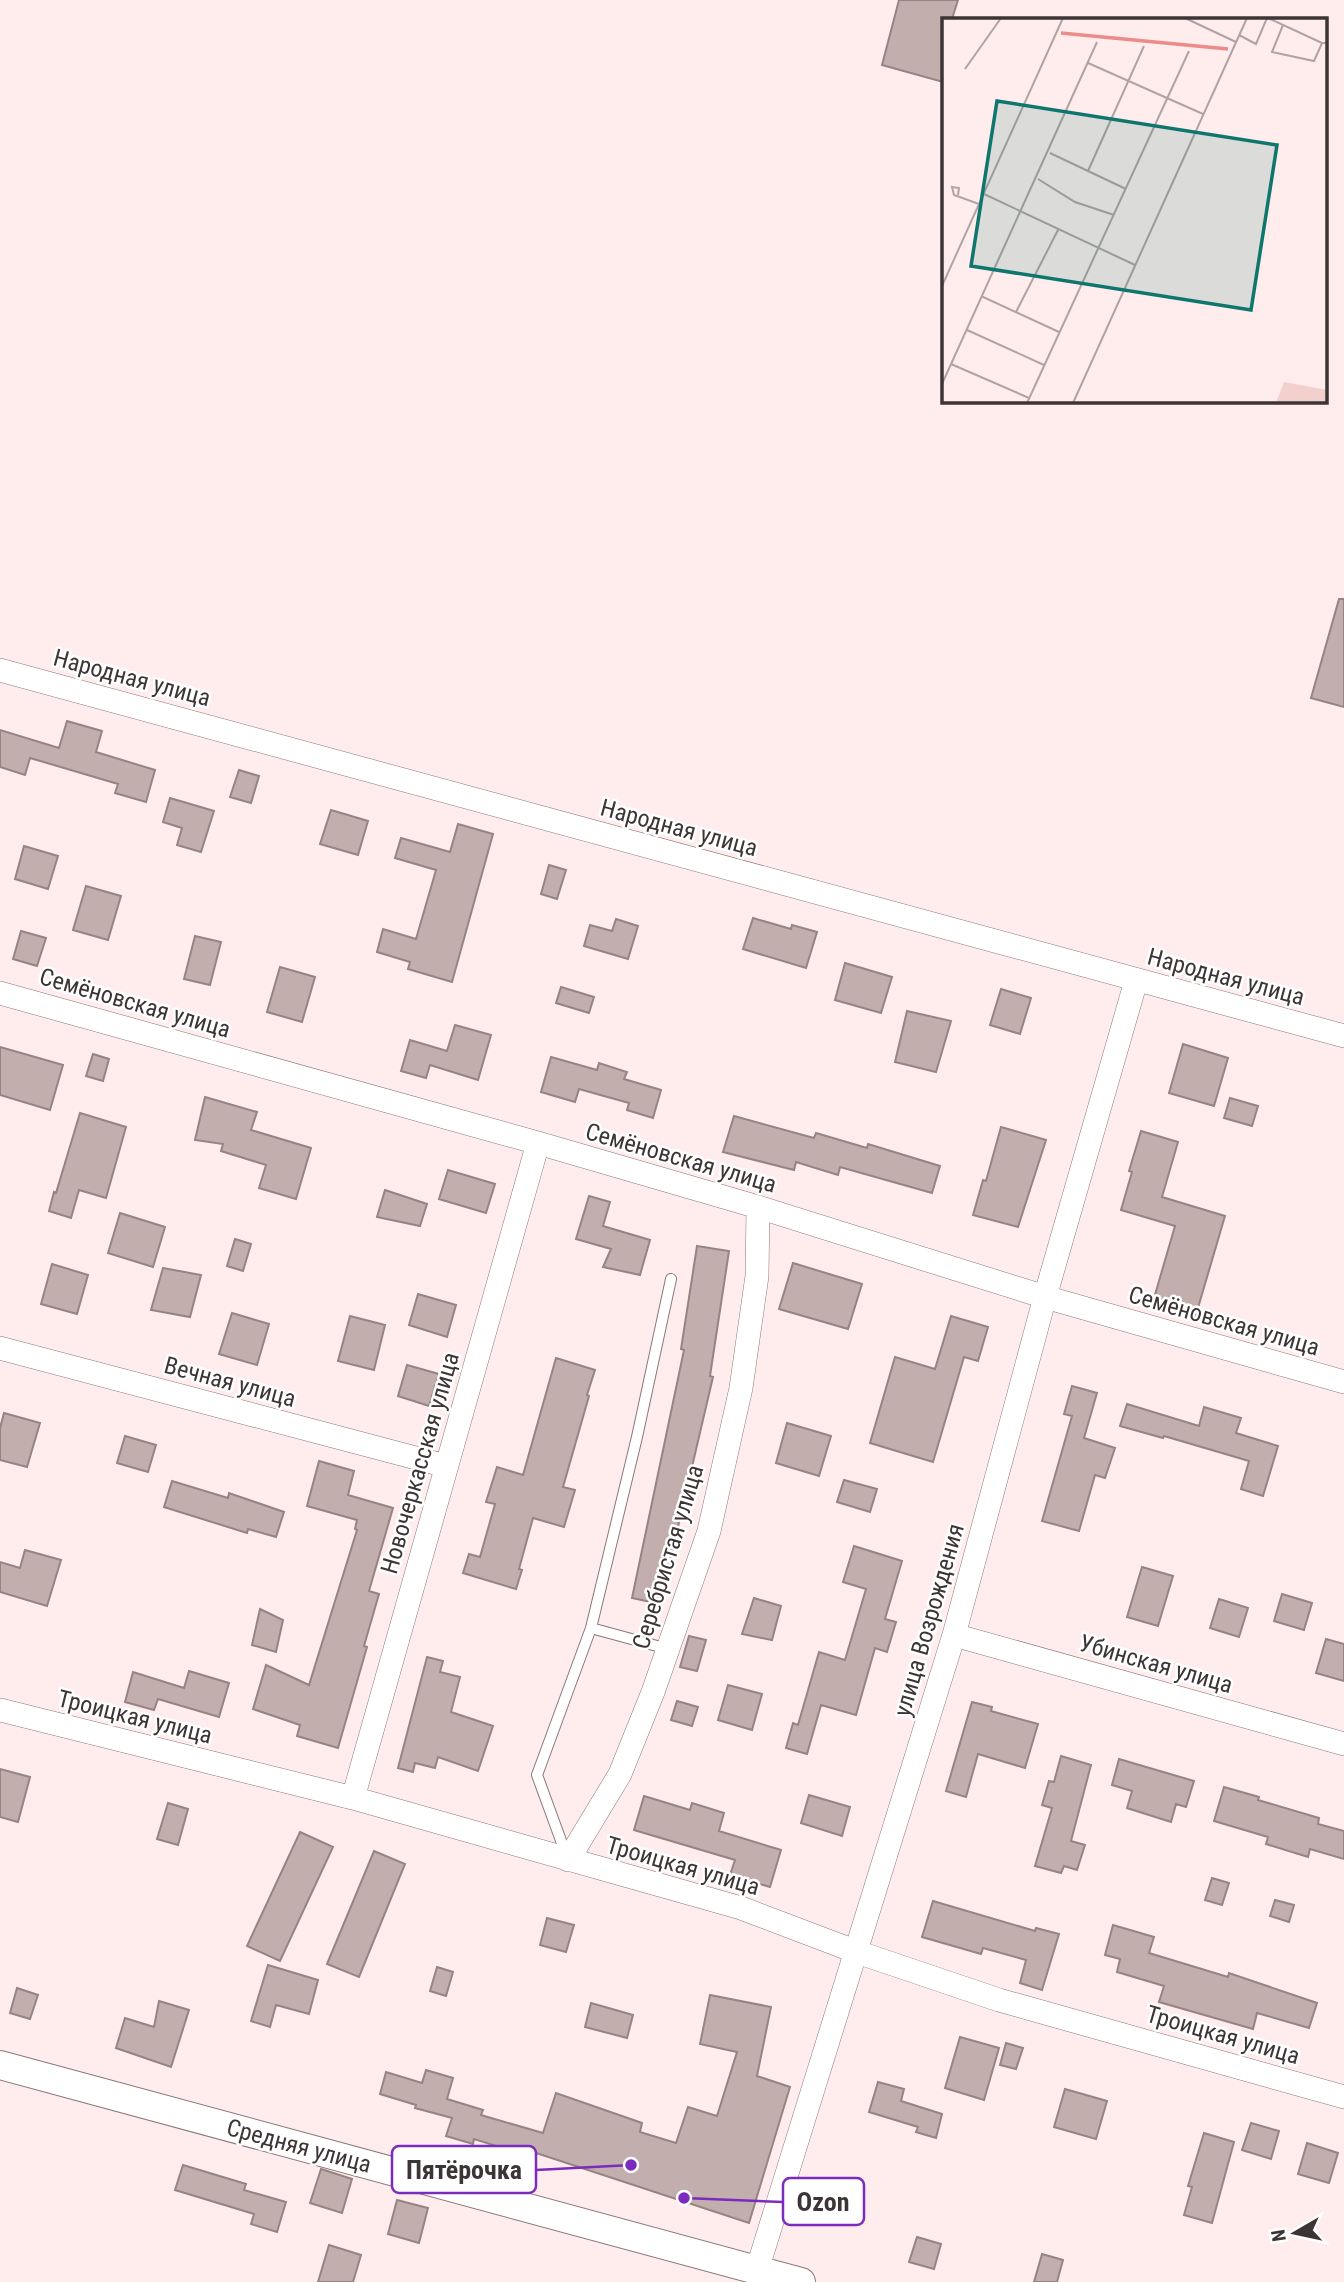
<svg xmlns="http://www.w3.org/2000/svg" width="1344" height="2282" viewBox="0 0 1344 2282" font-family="'Roboto Condensed',sans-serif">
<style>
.building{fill:#c3aeae;stroke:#978383;stroke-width:2}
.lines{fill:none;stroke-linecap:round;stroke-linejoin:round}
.service-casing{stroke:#8b7878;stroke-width:12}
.minor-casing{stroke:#8b7878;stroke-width:24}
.tertiary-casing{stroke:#8b7878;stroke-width:30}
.service{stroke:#fff;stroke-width:10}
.minor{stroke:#fff;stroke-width:23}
.tertiary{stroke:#fff;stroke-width:28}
.labels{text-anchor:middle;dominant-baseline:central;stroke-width:5;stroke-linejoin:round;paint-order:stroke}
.street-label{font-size:24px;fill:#3d3535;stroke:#fff}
.inset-river{fill:none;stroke:#ed8a8a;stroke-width:3.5}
.inset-road{fill:none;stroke:#b1a3a3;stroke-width:2}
.view{fill:#0f766e;fill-opacity:0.15;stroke:#0f766e;stroke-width:3.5}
.inset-edge{fill:none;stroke:#3d3535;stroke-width:3.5}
.leader{fill:none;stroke:#7b2cbf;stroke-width:2.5}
.callout-dot{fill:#7b2cbf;stroke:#fff;stroke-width:2.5}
.callout{fill:#fff;stroke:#7b2cbf;stroke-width:2.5}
.callout-label{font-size:26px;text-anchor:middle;font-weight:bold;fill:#3d3535}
</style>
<rect width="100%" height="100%" fill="#ffeded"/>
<path class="building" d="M 899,0 L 958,0 L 952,19 L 943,19 L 943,82 L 882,65 Z
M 1339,599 L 1344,599 L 1344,707 L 1311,698 Z
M 67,721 L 102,731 L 96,752 L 155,770 L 146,802 L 115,793 L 118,784 L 30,758 L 25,775 L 0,767 L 0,730 L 59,748 Z
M 239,770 L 259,776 L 251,803 L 230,797 Z
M 170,798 L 214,811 L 201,852 L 177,845 L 182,828 L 163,822 Z
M 331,810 L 368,821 L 358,855 L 320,844 Z
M 458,824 L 493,834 L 452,982 L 408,969 L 410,962 L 377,952 L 383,929 L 416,939 L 436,870 L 395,858 L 401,838 L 450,852 Z
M 24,846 L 58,856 L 48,889 L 15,879 Z
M 549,865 L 566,870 L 557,899 L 541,894 Z
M 86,886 L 121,896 L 108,940 L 73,930 Z
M 753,918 L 791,929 L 792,925 L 817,932 L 806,968 L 743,949 Z
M 616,919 L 638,926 L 628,959 L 584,946 L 590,925 L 612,931 Z
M 21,931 L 46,938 L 37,966 L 13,959 Z
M 195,936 L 221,942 L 210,985 L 184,979 Z
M 845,963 L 892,977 L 881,1013 L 835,1000 Z
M 280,967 L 315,977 L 302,1022 L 267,1012 Z
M 561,987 L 594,997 L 589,1013 L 556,1003 Z
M 1001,989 L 1031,998 L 1020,1034 L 990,1025 Z
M 907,1011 L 951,1021 L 936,1072 L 895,1062 Z
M 455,1025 L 491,1035 L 478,1080 L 430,1065 L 426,1078 L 401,1071 L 410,1040 L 447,1051 Z
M 1183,1044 L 1228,1058 L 1214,1106 L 1169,1093 Z
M 0,1047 L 63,1065 L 50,1110 L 0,1095 Z
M 93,1054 L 109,1059 L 103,1081 L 86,1076 Z
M 551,1057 L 597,1070 L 599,1063 L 627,1072 L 624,1079 L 661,1090 L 653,1118 L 627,1110 L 629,1103 L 579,1089 L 575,1102 L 541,1092 Z
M 205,1097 L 257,1112 L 251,1130 L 311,1148 L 296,1199 L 259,1188 L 266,1165 L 221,1151 L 223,1144 L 195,1140 Z
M 1230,1098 L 1258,1106 L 1252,1126 L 1224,1118 Z
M 80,1113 L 126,1127 L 106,1198 L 79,1190 L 71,1218 L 49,1211 L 54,1192 L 56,1193 Z
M 734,1116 L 814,1138 L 816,1133 L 867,1148 L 868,1144 L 940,1166 L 932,1193 L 840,1167 L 838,1175 L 796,1162 L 794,1170 L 723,1152 Z
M 1001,1127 L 1046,1140 L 1018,1227 L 973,1215 L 983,1180 L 986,1181 Z
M 1141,1131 L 1178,1142 L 1162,1197 L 1225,1216 L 1195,1318 L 1152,1305 L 1175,1226 L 1121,1210 L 1132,1172 L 1129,1171 Z
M 448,1170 L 495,1184 L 486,1213 L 439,1199 Z
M 385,1190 L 427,1204 L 420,1226 L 377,1217 Z
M 589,1196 L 610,1202 L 603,1226 L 650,1240 L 640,1275 L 603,1267 L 611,1249 L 576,1239 Z
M 120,1213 L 165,1227 L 153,1267 L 108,1253 Z
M 235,1239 L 251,1244 L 243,1271 L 227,1266 Z
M 697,1246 L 729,1251 L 710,1376 L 713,1377 L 660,1604 L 632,1598 L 684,1350 L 681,1349 Z
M 793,1263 L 862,1284 L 848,1329 L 779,1309 Z
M 52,1264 L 88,1275 L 77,1314 L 41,1304 Z
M 163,1268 L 201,1275 L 190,1317 L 151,1310 Z
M 418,1294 L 456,1305 L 447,1337 L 409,1325 Z
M 232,1313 L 269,1324 L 257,1365 L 219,1354 Z
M 350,1316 L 385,1325 L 374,1370 L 338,1361 Z
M 951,1316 L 988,1327 L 978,1361 L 964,1357 L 933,1462 L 870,1443 L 895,1357 L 935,1369 Z
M 556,1358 L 595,1370 L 587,1395 L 589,1396 L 563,1487 L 575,1490 L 564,1527 L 533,1518 L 519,1569 L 522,1570 L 516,1589 L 463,1573 L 469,1554 L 480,1557 L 495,1504 L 486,1502 L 497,1467 L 523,1475 Z
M 407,1365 L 439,1374 L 429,1406 L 398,1396 Z
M 1072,1386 L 1097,1393 L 1084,1438 L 1115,1448 L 1105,1478 L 1095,1475 L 1079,1531 L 1042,1521 L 1072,1416 L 1064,1414 Z
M 1127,1404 L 1199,1426 L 1204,1407 L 1241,1418 L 1236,1433 L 1278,1446 L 1263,1496 L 1241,1489 L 1249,1461 L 1164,1436 L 1163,1438 L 1120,1426 Z
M 4,1413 L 40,1423 L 27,1467 L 0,1460 L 0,1428 Z
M 787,1423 L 831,1436 L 819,1476 L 776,1463 Z
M 125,1436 L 156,1445 L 148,1472 L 117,1463 Z
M 319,1461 L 354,1471 L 348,1495 L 393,1508 L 369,1591 L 379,1594 L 364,1646 L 367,1647 L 338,1748 L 297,1736 L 300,1725 L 253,1709 L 266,1665 L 309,1685 L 357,1530 L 355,1529 L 357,1520 L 307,1506 Z
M 844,1480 L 877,1489 L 870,1512 L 837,1502 Z
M 172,1481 L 228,1498 L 229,1493 L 284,1512 L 276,1537 L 248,1529 L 247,1533 L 164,1507 Z
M 854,1546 L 902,1561 L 885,1619 L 896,1622 L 887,1652 L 875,1648 L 856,1715 L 821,1705 L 807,1754 L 786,1748 L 793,1723 L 798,1725 L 819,1652 L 845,1660 L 866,1589 L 843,1582 Z
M 25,1550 L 61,1560 L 47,1606 L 0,1592 L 0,1562 L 20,1568 Z
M 1142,1567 L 1173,1576 L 1158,1626 L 1127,1617 Z
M 1282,1594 L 1312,1603 L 1304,1630 L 1274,1621 Z
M 754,1598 L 781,1606 L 772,1640 L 742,1634 Z
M 1219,1599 L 1248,1608 L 1239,1637 L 1210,1628 Z
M 260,1609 L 283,1620 L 276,1652 L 252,1645 Z
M 689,1636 L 706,1640 L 697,1671 L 680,1667 Z
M 1326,1639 L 1344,1644 L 1344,1681 L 1316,1673 Z
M 427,1657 L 443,1661 L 440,1672 L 460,1677 L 451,1712 L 493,1726 L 478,1771 L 438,1757 L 435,1768 L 415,1763 L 413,1772 L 398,1768 Z
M 189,1671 L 229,1683 L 219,1717 L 158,1699 L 154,1710 L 125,1702 L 133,1672 L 184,1688 Z
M 728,1685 L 762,1694 L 752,1730 L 718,1720 Z
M 677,1701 L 698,1707 L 692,1726 L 671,1720 Z
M 972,1702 L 992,1707 L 991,1711 L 1038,1724 L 1025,1768 L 978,1754 L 966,1797 L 946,1791 Z
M 1061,1756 L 1091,1765 L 1071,1841 L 1085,1845 L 1077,1870 L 1064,1866 L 1061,1873 L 1035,1866 L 1052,1808 L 1042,1805 L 1049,1781 L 1054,1782 Z
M 1119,1759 L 1194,1781 L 1186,1807 L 1176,1804 L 1171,1822 L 1127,1808 L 1132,1791 L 1112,1785 Z
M 0,1769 L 30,1777 L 18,1822 L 0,1817 Z
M 1224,1787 L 1259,1797 L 1258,1800 L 1319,1818 L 1318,1824 L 1344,1831 L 1344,1859 L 1310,1849 L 1308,1857 L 1266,1844 L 1268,1837 L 1214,1821 Z
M 809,1795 L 850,1807 L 842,1836 L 801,1823 Z
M 644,1796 L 690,1810 L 692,1803 L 724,1813 L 719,1831 L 781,1850 L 770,1887 L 730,1875 L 735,1860 L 634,1830 Z
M 168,1803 L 188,1809 L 178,1845 L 157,1839 Z
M 300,1832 L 333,1847 L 280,1961 L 247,1946 Z
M 374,1851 L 405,1864 L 359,1977 L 327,1964 Z
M 1212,1878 L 1229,1883 L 1222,1905 L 1205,1900 Z
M 1275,1900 L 1294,1905 L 1289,1922 L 1270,1916 Z
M 933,1901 L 1035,1931 L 1036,1928 L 1059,1934 L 1042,1990 L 1020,1983 L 1026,1960 L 983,1948 L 981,1954 L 922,1937 Z
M 547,1918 L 574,1925 L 566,1952 L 540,1945 Z
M 1113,1925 L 1154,1937 L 1149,1953 L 1228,1977 L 1229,1973 L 1317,2003 L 1309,2028 L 1257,2013 L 1253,2029 L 1159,2002 L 1164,1986 L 1117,1972 L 1120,1959 L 1105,1955 Z
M 268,1965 L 318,1980 L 309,2014 L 276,2005 L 270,2027 L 251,2021 Z
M 437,1967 L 453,1972 L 446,1996 L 430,1991 Z
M 17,1988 L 38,1995 L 30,2019 L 10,2013 Z
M 710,1995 L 771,2007 L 757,2076 L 790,2087 L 749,2223 L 521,2148 L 519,2153 L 474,2139 L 473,2144 L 446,2136 L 452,2118 L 415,2108 L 416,2105 L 380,2094 L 386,2072 L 422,2083 L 426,2070 L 453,2078 L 447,2099 L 483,2110 L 481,2115 L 543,2133 L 556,2093 L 642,2123 L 640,2132 L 676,2143 L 688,2107 L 717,2116 L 737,2052 L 700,2044 Z
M 159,2001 L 189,2010 L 171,2067 L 116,2048 L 125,2018 L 154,2027 Z
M 591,2003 L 633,2015 L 627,2038 L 585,2027 Z
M 960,2037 L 999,2048 L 984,2100 L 945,2088 Z
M 1006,2043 L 1023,2048 L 1016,2069 L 1000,2065 Z
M 878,2082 L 904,2089 L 901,2101 L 942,2114 L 936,2138 L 916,2132 L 918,2127 L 869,2112 Z
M 1065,2089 L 1107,2101 L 1096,2139 L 1054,2127 Z
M 1251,2123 L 1279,2131 L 1271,2159 L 1242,2150 Z
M 1204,2133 L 1234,2142 L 1212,2223 L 1184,2215 L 1192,2187 L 1188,2186 Z
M 1307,2143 L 1338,2153 L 1329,2183 L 1298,2174 Z
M 183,2165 L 246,2184 L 244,2190 L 286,2202 L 277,2232 L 251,2224 L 254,2214 L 175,2190 Z
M 321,2169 L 352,2179 L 342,2213 L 310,2203 Z
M 397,2200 L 428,2208 L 419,2243 L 388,2234 Z
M 917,2237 L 941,2244 L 934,2269 L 909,2262 Z
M 329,2245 L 361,2255 L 353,2282 L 318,2282 Z
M 1042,2254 L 1063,2260 L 1057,2282 L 1034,2282 Z"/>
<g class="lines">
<g class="service-casing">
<path id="service" d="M 591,1628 L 668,1649
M 567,1857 L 537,1775 L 591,1628 L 637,1437 L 671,1279"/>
</g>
<g class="minor-casing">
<path id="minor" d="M 0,670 L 1344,1036
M 0,993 L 538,1143 L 758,1207 L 1045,1297 L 1344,1382
M 0,1348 L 446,1466
M 954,1635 L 1344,1744
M 0,1710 L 353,1798 L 741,1908 L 857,1952 L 999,2000 L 1344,2097
M 353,1798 L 538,1143
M 568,1860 L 620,1774 L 653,1692 L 709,1531 L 741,1388 L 757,1276 L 758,1207
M 757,2270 L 954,1635 L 1045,1297 L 1136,981"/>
</g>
<g class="tertiary-casing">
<path id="tertiary" d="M 0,2065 L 801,2282"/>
</g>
<use href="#service" class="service"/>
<use href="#minor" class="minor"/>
<use href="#tertiary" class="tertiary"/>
</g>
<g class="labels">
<g class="street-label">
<text transform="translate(132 678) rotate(15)">Народная улица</text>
<text transform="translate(679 828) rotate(15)">Народная улица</text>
<text transform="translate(1226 977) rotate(15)">Народная улица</text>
<text transform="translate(135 1003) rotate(16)">Семёновская улица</text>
<text transform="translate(681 1158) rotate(16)">Семёновская улица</text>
<text transform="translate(1224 1321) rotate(16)">Семёновская улица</text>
<text transform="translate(230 1382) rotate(15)">Вечная улица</text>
<text transform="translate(420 1463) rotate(-74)">Новочеркасская улица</text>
<text transform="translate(668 1557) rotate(-73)">Серебристая улица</text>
<text transform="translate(929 1620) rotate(-74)">улица Возрождения</text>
<text transform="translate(1156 1664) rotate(16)">Убинская улица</text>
<text transform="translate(135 1717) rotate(14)">Троицкая улица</text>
<text transform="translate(683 1866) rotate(16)">Троицкая улица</text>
<text transform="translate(1223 2035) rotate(16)">Троицкая улица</text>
<text transform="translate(299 2146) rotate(15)">Средняя улица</text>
</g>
</g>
<g transform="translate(942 18)">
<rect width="385" height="385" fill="#ffeded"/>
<path d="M 342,364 L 385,372 L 385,385 L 334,385 Z" fill="#f3cfce"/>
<path class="inset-river" d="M 119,15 L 286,31"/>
<path class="inset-road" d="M 243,0 L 294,24M 326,0 L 380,25M 341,7 L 330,34 L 372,43 L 380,25 L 385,25M 297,17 L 314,26 L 325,0M 146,45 L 261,96M 23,51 L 59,0M 108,135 L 184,171M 146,153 L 202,28M 96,161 L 133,184 L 172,197M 42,176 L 193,247M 16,177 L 17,170 L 10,169 L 12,177 L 37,186M 0,268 L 121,0M 39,278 L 117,314M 74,294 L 116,212M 25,312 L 102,347M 9,346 L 87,380M 0,366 L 155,24M 85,385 L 247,33M 131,385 L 305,0"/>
<path class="view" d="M 55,83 L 335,127 L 309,292 L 29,248 Z"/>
<rect width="385" height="385" class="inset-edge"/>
</g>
<path class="leader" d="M631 2165L536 2170M684 2198L783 2202"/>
<g class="callout-dot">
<circle cx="631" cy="2165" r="7"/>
<circle cx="684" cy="2198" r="7"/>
</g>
<g class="callout">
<rect x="392" y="2146" width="144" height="47" rx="7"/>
<rect x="783" y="2178" width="81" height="47" rx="7"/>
</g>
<g class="callout-label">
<text x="464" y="2179">Пятёрочка</text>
<text x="823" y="2211">Ozon</text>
</g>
<g transform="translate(1295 2233) rotate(261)" stroke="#ffffff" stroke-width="5" paint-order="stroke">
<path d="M0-5L12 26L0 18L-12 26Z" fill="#3d3535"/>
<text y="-10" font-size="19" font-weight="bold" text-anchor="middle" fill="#3d3535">N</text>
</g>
</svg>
